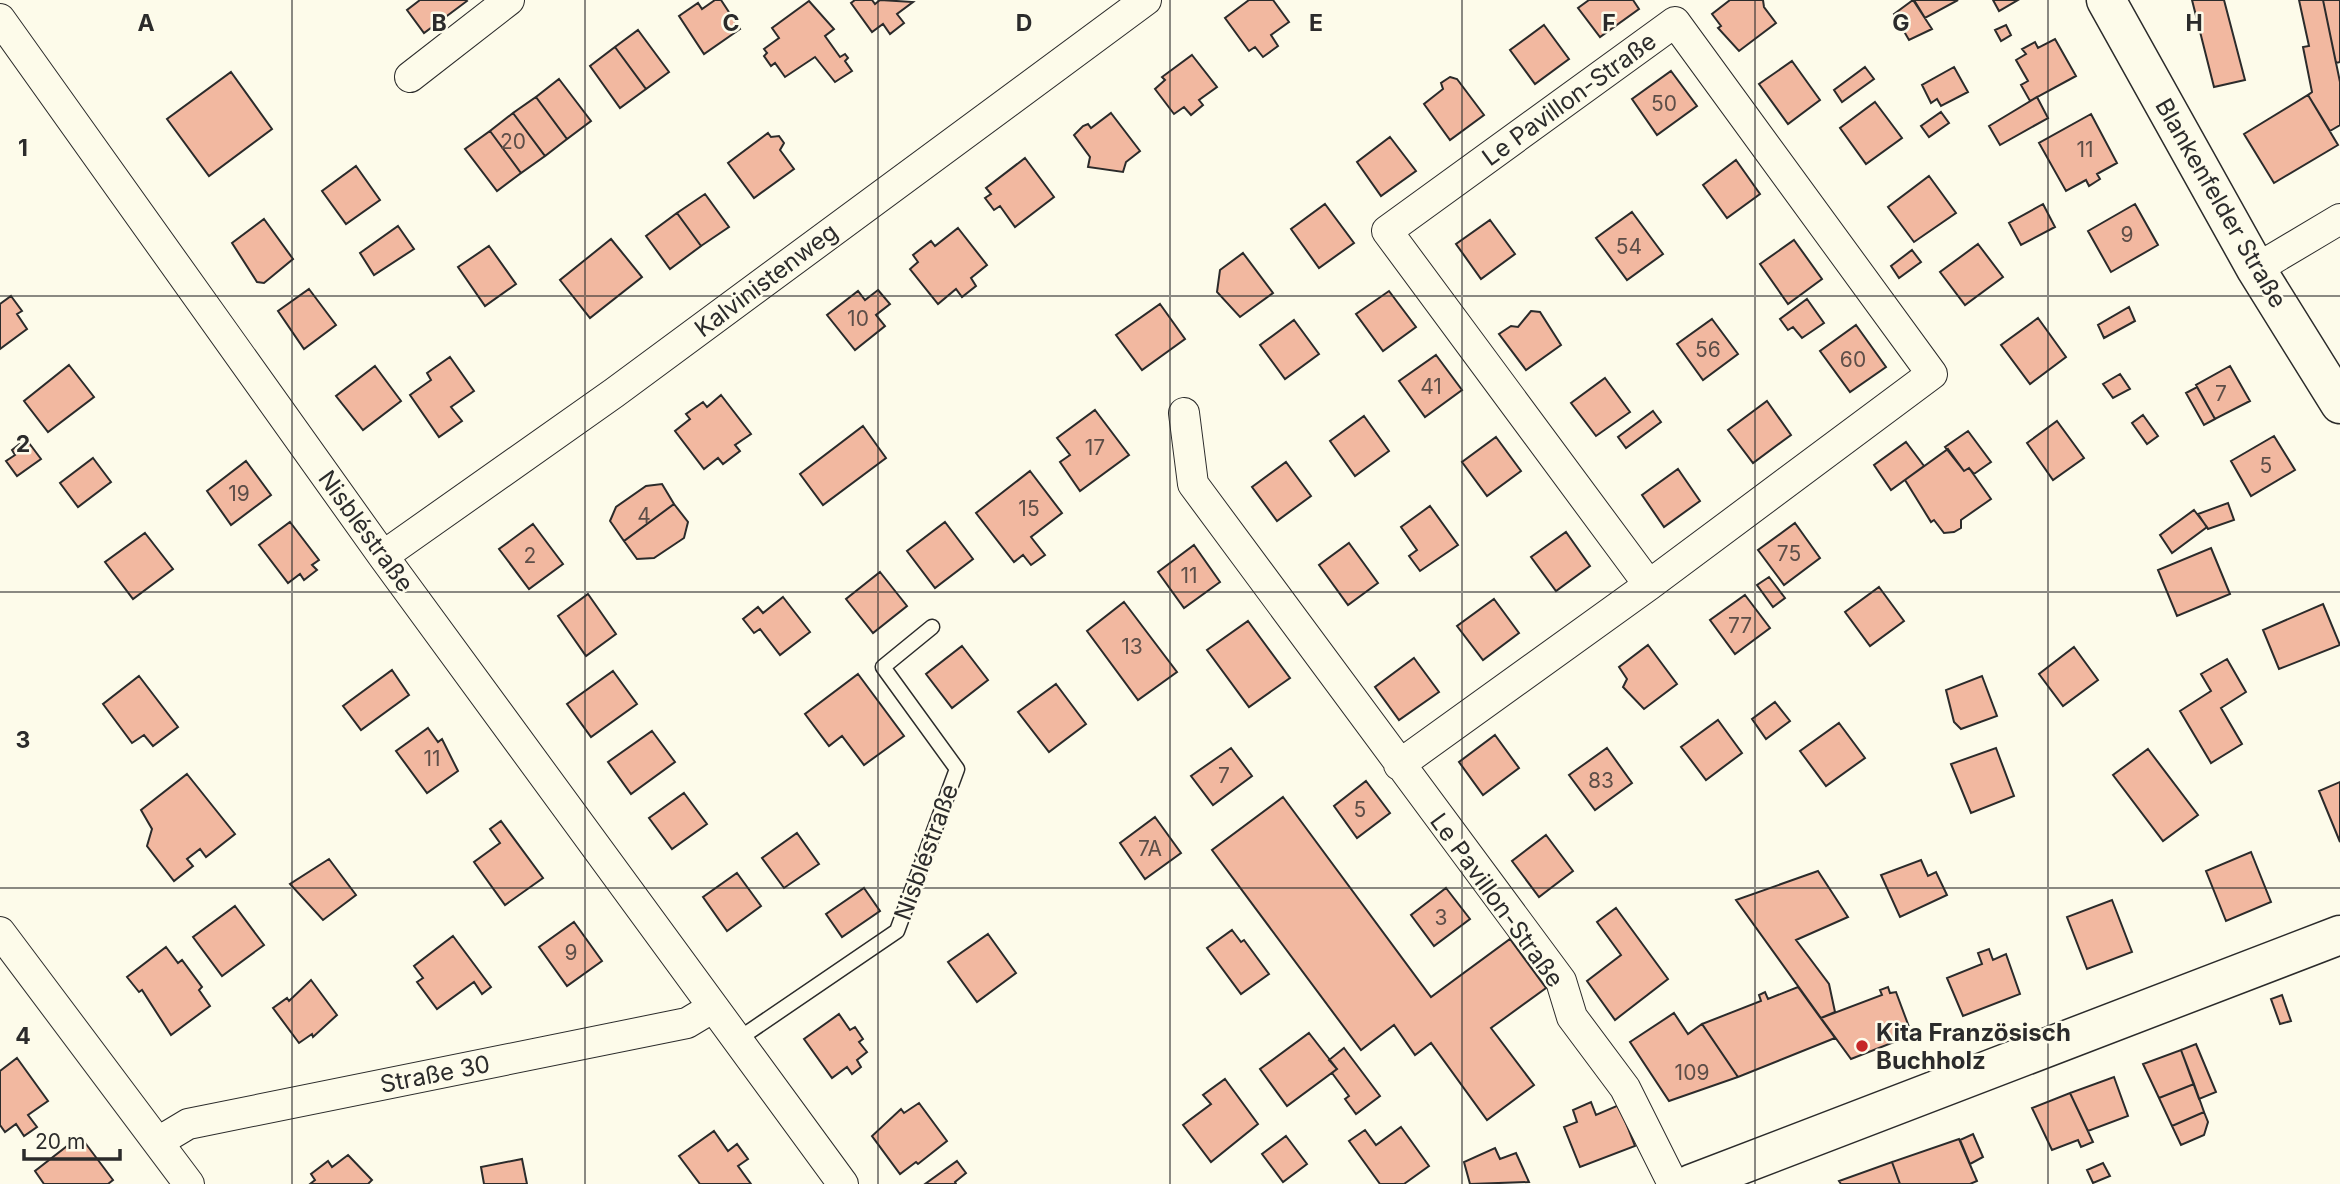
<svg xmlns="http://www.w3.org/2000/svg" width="2340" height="1184" viewBox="0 0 2340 1184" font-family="Inter,sans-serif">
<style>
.building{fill:#f2b8a0;stroke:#2b2b2b;stroke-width:2}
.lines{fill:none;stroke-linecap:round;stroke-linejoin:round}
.lane-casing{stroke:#2b2b2b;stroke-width:17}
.street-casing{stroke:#2b2b2b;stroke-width:32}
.secondary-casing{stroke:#2b2b2b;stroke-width:41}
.lane{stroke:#fdfbea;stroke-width:14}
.street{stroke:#fdfbea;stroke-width:30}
.secondary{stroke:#fdfbea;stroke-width:38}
.grid{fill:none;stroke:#2b2b2b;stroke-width:2;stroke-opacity:0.55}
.poi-dot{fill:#c62828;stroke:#fdfbea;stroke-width:2.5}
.labels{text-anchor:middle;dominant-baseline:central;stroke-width:5;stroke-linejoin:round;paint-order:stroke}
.number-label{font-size:21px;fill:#5d4e48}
.street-label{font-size:24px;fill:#2b2b2b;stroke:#fdfbea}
.poi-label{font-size:24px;font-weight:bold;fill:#2b2b2b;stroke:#fdfbea;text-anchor:start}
.grid-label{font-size:23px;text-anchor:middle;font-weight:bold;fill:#2b2b2b;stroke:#fdfbea;stroke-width:5;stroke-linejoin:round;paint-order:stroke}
</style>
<rect width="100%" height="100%" fill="#fdfbea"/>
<path class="building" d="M 420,0 L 466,0 L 467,1 L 424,33 L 407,10 Z
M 715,0 L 721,0 L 740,29 L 704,54 L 679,16 L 698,3 L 702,9 Z
M 855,0 L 872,0 L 875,4 L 880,0 L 913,2 L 897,14 L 904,23 L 890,34 L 883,24 L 872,32 L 851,3 Z
M 1249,0 L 1273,0 L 1289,22 L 1271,35 L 1278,46 L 1263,57 L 1255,47 L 1249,51 L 1225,18 Z
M 1589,0 L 1633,0 L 1639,9 L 1600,37 L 1578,8 Z
M 1730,0 L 1763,0 L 1764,7 L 1776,23 L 1739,51 L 1718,28 L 1721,26 L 1712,14 Z
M 1913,0 L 1932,29 L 1909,40 L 1894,14 Z
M 1914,0 L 1958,0 L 1925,18 Z
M 1993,0 L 2018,0 L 1999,11 Z
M 2192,0 L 2224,0 L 2245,80 L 2214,87 Z
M 2299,0 L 2323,0 L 2340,82 L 2340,125 L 2330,131 L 2308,95 L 2312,92 L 2303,47 L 2309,46 Z
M 2323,0 L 2340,0 L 2340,62 L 2336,63 Z
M 809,1 L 834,29 L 825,36 L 840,57 L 845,54 L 848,58 L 845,61 L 852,71 L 835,82 L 815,57 L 785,77 L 775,63 L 771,66 L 764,56 L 767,53 L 764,49 L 779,38 L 772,28 Z
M 1544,25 L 1569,59 L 1535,84 L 1510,50 Z
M 2006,25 L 2011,35 L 2001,41 L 1995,30 Z
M 638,30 L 669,72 L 646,89 L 615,47 Z
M 2055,39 L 2076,76 L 2030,101 L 2021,85 L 2028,81 L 2016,60 L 2026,54 L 2022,49 L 2035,42 L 2038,48 Z
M 615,47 L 646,89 L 620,108 L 590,66 Z
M 1192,55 L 1217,87 L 1199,100 L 1203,105 L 1191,115 L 1184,107 L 1174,114 L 1155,89 L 1165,80 L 1162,77 Z
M 1792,61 L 1820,100 L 1788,124 L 1759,84 Z
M 1865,67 L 1874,79 L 1842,102 L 1834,90 Z
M 1954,67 L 1968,92 L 1941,106 L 1937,99 L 1931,103 L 1922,85 Z
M 1671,71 L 1697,106 L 1657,135 L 1632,99 Z
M 231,72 L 272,129 L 209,176 L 167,119 Z
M 1450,77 L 1457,79 L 1484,115 L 1450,140 L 1424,104 L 1443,89 L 1441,83 Z
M 559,79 L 591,121 L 567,139 L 536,97 Z
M 2308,95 L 2338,145 L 2274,183 L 2244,134 Z
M 536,97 L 567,139 L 545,156 L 513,113 Z
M 2037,97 L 2048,118 L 2000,145 L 1989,126 Z
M 1875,102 L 1902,138 L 1866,164 L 1840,128 Z
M 1941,112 L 1949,123 L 1929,137 L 1921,126 Z
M 513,113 L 545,156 L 521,173 L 490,131 Z
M 1111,113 L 1140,151 L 1126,162 L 1123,172 L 1088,167 L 1090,157 L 1074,135 L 1083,126 L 1088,124 L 1091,128 Z
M 2091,114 L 2117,163 L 2097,174 L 2100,179 L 2089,186 L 2086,180 L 2066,191 L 2039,143 Z
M 490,131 L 521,173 L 497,191 L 465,149 Z
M 768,133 L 771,137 L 779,136 L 784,143 L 780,150 L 794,169 L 754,198 L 728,163 Z
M 1390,137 L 1416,171 L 1381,196 L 1357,162 Z
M 1025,158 L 1054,197 L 1015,227 L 1000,206 L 994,210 L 985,198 L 991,194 L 986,188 Z
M 1736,160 L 1760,194 L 1727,218 L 1703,185 Z
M 356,166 L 380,200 L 346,224 L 322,191 Z
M 1929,176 L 1956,213 L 1914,242 L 1888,207 Z
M 705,194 L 729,227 L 701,246 L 677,213 Z
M 1325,204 L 1354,243 L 1319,268 L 1291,229 Z
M 2043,204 L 2055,227 L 2021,245 L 2009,223 Z
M 2135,204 L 2158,245 L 2111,272 L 2088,231 Z
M 1632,212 L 1663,254 L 1627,280 L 1596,238 Z
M 677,213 L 701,246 L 670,269 L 646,236 Z
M 264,219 L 293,259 L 264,283 L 257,282 L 232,243 Z
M 1490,220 L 1515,254 L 1481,279 L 1456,244 Z
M 398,226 L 414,249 L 374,275 L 360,253 Z
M 958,228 L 987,265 L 971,278 L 976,286 L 962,297 L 956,289 L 938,304 L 910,269 L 918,262 L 913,255 L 931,241 L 935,246 Z
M 611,239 L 642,277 L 590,318 L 560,280 Z
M 1794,240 L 1822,279 L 1788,304 L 1760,264 Z
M 1978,244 L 2003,277 L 1965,305 L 1940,272 Z
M 489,246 L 516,284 L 485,306 L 458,267 Z
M 1912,250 L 1921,262 L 1899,278 L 1891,266 Z
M 1243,253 L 1273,293 L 1240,317 L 1217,292 L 1220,270 Z
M 309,289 L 336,325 L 304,349 L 278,311 Z
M 878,290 L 890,304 L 876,315 L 885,326 L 855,350 L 827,315 L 858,291 L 865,300 Z
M 1389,291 L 1416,327 L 1383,351 L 1356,314 Z
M 11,296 L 22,311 L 17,314 L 27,329 L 0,349 L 0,304 Z
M 1807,299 L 1824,323 L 1802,338 L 1793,327 L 1788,330 L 1780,319 Z
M 1160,304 L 1185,339 L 1142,370 L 1116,335 Z
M 2129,307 L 2135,321 L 2104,338 L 2098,325 Z
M 1531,311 L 1540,312 L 1561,345 L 1526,370 L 1499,334 L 1511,326 L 1518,327 Z
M 2038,318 L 2066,357 L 2030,384 L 2001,345 Z
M 1712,319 L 1738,354 L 1703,380 L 1677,344 Z
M 1294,320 L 1319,354 L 1285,379 L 1260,345 Z
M 1856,325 L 1886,367 L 1850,392 L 1820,351 Z
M 1436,355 L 1462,390 L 1425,417 L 1399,381 Z
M 450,357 L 474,391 L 451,407 L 462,421 L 439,437 L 410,395 L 431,380 L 427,373 Z
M 69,365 L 94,397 L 48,432 L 24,401 Z
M 375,366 L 401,401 L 363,430 L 336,396 Z
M 2230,366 L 2250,401 L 2215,419 L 2196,385 Z
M 2120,374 L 2130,389 L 2113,398 L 2103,384 Z
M 1605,378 L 1630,412 L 1596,436 L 1571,403 Z
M 2197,387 L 2215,419 L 2204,425 L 2186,393 Z
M 721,395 L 751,434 L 735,445 L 740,451 L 723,464 L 718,458 L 704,469 L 675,431 L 690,419 L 686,414 L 703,402 L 707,407 Z
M 1767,401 L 1791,435 L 1753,463 L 1728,430 Z
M 1095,410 L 1129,455 L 1080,491 L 1060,462 L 1070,455 L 1057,438 Z
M 1653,411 L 1661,422 L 1626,448 L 1618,437 Z
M 2143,415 L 2158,436 L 2147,444 L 2132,423 Z
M 1364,416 L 1389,451 L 1355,476 L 1330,441 Z
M 2057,421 L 2084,458 L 2053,480 L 2027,443 Z
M 863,426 L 886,458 L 823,505 L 800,474 Z
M 1968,431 L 1991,462 L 1974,474 L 1969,468 L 1964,471 L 1945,447 Z
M 2274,436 L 2295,470 L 2251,496 L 2231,461 Z
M 1496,437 L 1521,471 L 1487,496 L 1462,462 Z
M 26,439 L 41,459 L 17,476 L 6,461 L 15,455 L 12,450 Z
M 1906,442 L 1924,466 L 1891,490 L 1874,465 Z
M 1948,449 L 1964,471 L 1969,468 L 1991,499 L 1961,520 L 1961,528 L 1954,532 L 1944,533 L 1934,520 L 1931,522 L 1905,480 Z
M 93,458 L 111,482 L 78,507 L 60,483 Z
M 246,461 L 271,495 L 231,525 L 207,491 Z
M 1286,462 L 1311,496 L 1277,521 L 1252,487 Z
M 1678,469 L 1700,501 L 1664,527 L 1642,495 Z
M 1030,471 L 1062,513 L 1031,537 L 1045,555 L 1031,565 L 1023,555 L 1014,562 L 976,513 Z
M 662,484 L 674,504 L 624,541 L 610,521 L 616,507 L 646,486 Z
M 2228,503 L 2234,520 L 2208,529 L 2198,514 Z
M 674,504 L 688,522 L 684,538 L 654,558 L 637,559 L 624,541 Z
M 1430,506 L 1458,545 L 1420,571 L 1409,556 L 1417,550 L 1401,527 Z
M 2194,510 L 2207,527 L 2172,553 L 2160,535 Z
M 290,522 L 319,560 L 312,565 L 317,570 L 304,580 L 300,574 L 288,583 L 259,545 Z
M 945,522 L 973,559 L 935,588 L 907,551 Z
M 1795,523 L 1820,558 L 1784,585 L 1758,550 Z
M 533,524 L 563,564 L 529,589 L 499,549 Z
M 1566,532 L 1590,566 L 1556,591 L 1531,557 Z
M 145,533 L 173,569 L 133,599 L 105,562 Z
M 1349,543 L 1378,583 L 1348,605 L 1319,565 Z
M 1194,545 L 1220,582 L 1184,608 L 1158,572 Z
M 2211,548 L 2230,594 L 2177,616 L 2158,570 Z
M 880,572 L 907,606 L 873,633 L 846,599 Z
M 1769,577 L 1785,598 L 1773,607 L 1757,585 Z
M 1879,587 L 1904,621 L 1870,646 L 1845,612 Z
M 588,594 L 616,634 L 586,656 L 558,616 Z
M 1745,595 L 1770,628 L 1735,654 L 1710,620 Z
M 783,597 L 810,632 L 780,655 L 760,629 L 754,633 L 743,619 L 758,607 L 763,613 Z
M 1494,599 L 1519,633 L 1483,660 L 1457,626 Z
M 1124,602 L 1177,672 L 1138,700 L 1087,631 Z
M 2323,604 L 2340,645 L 2279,669 L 2263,630 Z
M 1248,621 L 1290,678 L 1249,707 L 1207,650 Z
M 1648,645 L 1677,684 L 1644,709 L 1623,687 L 1627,679 L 1619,667 Z
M 962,646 L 988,680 L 952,708 L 926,674 Z
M 2074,647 L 2098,680 L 2063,706 L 2039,674 Z
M 1414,658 L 1439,692 L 1399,720 L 1375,687 Z
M 2227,659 L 2246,692 L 2221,708 L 2242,744 L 2211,763 L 2180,711 L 2211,691 L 2201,674 Z
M 392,670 L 409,695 L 361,730 L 343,706 Z
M 613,671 L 637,704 L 591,737 L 567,704 Z
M 858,674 L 904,736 L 864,765 L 842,736 L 829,746 L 805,714 Z
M 139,676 L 178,727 L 153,746 L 144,735 L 132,743 L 103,704 Z
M 1982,676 L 1997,716 L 1961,729 L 1954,722 L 1946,690 Z
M 1056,684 L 1086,724 L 1049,752 L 1018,712 Z
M 1775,702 L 1790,721 L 1766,739 L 1752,719 Z
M 1718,720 L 1742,753 L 1706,780 L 1681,747 Z
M 1839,723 L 1865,758 L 1826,786 L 1800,751 Z
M 428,728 L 438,742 L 442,739 L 458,771 L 427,793 L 396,751 Z
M 652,731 L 675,762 L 631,794 L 608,762 Z
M 1495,735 L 1519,768 L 1483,795 L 1459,762 Z
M 1231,748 L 1252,776 L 1213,805 L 1191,776 Z
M 1607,748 L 1632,783 L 1595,810 L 1569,775 Z
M 1996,748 L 2014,796 L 1971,813 L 1951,764 Z
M 2148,749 L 2198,815 L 2163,841 L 2113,775 Z
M 187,774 L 235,834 L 206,857 L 200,849 L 187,859 L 193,866 L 174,881 L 147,846 L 152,829 L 141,810 Z
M 1366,781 L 1390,813 L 1357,838 L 1334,806 Z
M 2340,782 L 2340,842 L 2319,791 Z
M 684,793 L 707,824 L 672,849 L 649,818 Z
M 1283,797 L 1431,997 L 1510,939 L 1546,988 L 1491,1028 L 1534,1085 L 1487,1120 L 1431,1043 L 1415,1055 L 1394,1025 L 1361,1050 L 1212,850 Z
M 1155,817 L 1181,853 L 1145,879 L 1120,843 Z
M 501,821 L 543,878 L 505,905 L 474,862 L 500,843 L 490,829 Z
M 797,833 L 819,864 L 784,888 L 762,858 Z
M 1546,835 L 1573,871 L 1539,897 L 1512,861 Z
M 2251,852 L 2271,902 L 2226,921 L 2206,871 Z
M 329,859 L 356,895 L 323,920 L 290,884 Z
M 1921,860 L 1928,876 L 1936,872 L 1947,895 L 1900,917 L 1881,875 Z
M 1818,871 L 1848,917 L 1796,940 L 1829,984 L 1835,1012 L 1821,1018 L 1736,900 Z
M 737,873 L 761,906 L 727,931 L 703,897 Z
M 864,888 L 880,911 L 842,937 L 826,914 Z
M 1446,888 L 1470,919 L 1434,946 L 1411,915 Z
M 2112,900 L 2132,952 L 2087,969 L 2067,917 Z
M 235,906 L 264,945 L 222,976 L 193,937 Z
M 1616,908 L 1668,979 L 1615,1020 L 1587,981 L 1621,955 L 1597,922 Z
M 574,922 L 602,961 L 567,986 L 539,947 Z
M 1232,930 L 1241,942 L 1244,940 L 1269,974 L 1241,994 L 1207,948 Z
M 988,934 L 1016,973 L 977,1002 L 948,962 Z
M 453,936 L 491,987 L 482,994 L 474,982 L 437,1009 L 417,982 L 423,978 L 414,966 Z
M 166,947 L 178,963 L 182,960 L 202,987 L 199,990 L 210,1006 L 171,1035 L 142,990 L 139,992 L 127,977 Z
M 1989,949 L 1993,960 L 2006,954 L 2020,994 L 1963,1016 L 1947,978 L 1982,964 L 1978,953 Z
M 311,980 L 337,1015 L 313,1037 L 312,1034 L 299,1043 L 273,1008 L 287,998 L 289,1001 Z
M 1798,987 L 1835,1038 L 1738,1077 L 1702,1024 L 1761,1001 L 1759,995 L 1765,992 L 1768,999 Z
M 1888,987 L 1890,993 L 1896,992 L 1912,1035 L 1851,1059 L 1821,1018 L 1882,995 L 1880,990 Z
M 2282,995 L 2291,1021 L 2280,1024 L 2271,999 Z
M 1674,1013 L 1688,1034 L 1702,1024 L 1738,1077 L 1669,1101 L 1630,1042 Z
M 839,1014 L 850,1030 L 855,1027 L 863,1039 L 859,1042 L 867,1052 L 857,1060 L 861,1067 L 852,1074 L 847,1067 L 832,1078 L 804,1039 Z
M 1309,1033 L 1337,1069 L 1287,1106 L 1260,1069 Z
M 2196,1044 L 2216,1092 L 2199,1099 L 2181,1050 Z
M 1344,1048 L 1380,1096 L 1356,1114 L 1345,1099 L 1349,1096 L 1332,1073 L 1337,1069 L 1329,1060 Z
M 2181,1050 L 2194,1084 L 2159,1098 L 2143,1064 Z
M 17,1058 L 48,1101 L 28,1115 L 37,1127 L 24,1136 L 16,1124 L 5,1132 L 0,1125 L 0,1071 Z
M 2114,1077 L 2128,1116 L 2088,1131 L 2070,1093 Z
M 1225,1079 L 1258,1124 L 1211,1162 L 1183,1125 L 1211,1104 L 1203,1095 Z
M 2194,1084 L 2204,1112 L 2172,1126 L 2159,1098 Z
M 2070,1093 L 2093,1142 L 2081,1147 L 2078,1140 L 2052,1150 L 2032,1108 Z
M 1591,1102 L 1596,1115 L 1619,1105 L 1635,1146 L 1580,1167 L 1564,1127 L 1577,1122 L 1573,1110 Z
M 919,1103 L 947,1141 L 918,1164 L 916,1162 L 900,1174 L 872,1136 L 901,1109 L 904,1113 Z
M 2204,1112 L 2208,1122 L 2204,1135 L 2181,1145 L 2172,1126 Z
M 1401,1127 L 1429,1166 L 1404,1184 L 1380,1184 L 1349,1141 L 1365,1130 L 1376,1145 Z
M 714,1131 L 728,1151 L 737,1144 L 748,1159 L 738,1166 L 751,1184 L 700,1184 L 679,1156 Z
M 1973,1134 L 1983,1157 L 1970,1164 L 1960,1140 Z
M 80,1136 L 113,1180 L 108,1184 L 44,1184 L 35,1171 Z
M 1286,1136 L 1307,1164 L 1283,1182 L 1262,1154 Z
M 1959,1139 L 1977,1181 L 1970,1184 L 1900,1184 L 1892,1162 Z
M 1495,1148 L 1500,1159 L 1516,1153 L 1529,1182 L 1470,1184 L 1464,1162 Z
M 348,1155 L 372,1180 L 368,1184 L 310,1184 L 315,1180 L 311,1174 L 328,1161 L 332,1167 Z
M 522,1159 L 527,1184 L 484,1184 L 481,1167 Z
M 957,1161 L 966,1173 L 955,1182 L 956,1184 L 925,1184 Z
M 1892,1162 L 1900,1184 L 1841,1184 L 1839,1181 Z
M 2103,1163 L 2110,1176 L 2093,1183 L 2087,1170 Z"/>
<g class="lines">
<g class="lane-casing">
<path id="lane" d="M 737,1040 L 897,931 L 957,769 L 883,667 L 932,627"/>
</g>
<g class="street-casing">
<path id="street" d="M 0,19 L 383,556 L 843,1184
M 410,77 L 509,0
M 2256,269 L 2340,219
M 1184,413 L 1193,484 L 1561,981 L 1572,1017 L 1625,1088 L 1673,1184
M 383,556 L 614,393 L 1146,0
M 1399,765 L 1649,585 L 1932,374 L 1675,22 L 1387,231 L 1649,585
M 0,932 L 189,1184
M 158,1142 L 188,1124 L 687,1023 L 712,1008"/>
</g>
<g class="secondary-casing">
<path id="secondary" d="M 2106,0 L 2256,269 L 2340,404
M 1691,1184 L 2340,935"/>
</g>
<use href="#lane" class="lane"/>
<use href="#street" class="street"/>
<use href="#secondary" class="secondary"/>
</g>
<path class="grid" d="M 292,0 L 292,1184M 585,0 L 585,1184M 878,0 L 878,1184M 1170,0 L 1170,1184M 1462,0 L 1462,1184M 1755,0 L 1755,1184M 2048,0 L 2048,1184M 0,296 L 2340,296M 0,592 L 2340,592M 0,888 L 2340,888"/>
<circle class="poi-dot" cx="1862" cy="1046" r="7"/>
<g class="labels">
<g class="number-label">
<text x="1664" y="103">50</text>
<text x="513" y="141">20</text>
<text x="2085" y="149">11</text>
<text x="2127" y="234">9</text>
<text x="1629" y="246">54</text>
<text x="858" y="318">10</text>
<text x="1708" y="349">56</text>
<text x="1853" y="359">60</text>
<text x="1431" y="386">41</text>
<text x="2221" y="393">7</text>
<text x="1095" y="447">17</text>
<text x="2266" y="465">5</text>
<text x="239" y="493">19</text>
<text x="1029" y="508">15</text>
<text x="644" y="515">4</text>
<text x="1789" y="553">75</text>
<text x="530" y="555">2</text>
<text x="1189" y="575">11</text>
<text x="1740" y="625">77</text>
<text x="1132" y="646">13</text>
<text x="432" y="758">11</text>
<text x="1224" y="775">7</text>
<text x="1601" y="780">83</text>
<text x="1360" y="809">5</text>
<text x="1150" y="848">7A</text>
<text x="1441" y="917">3</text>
<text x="571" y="952">9</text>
<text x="1692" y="1072">109</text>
</g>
<g class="street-label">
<text transform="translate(1569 99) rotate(-36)">Le Pavillon-Straße</text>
<text transform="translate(2221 203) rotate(60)">Blankenfelder Straße</text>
<text transform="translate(766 280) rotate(-37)">Kalvinistenweg</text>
<text transform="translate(366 531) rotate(54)">Nisbléstraße</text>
<text transform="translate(926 852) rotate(-70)">Nisbléstraße</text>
<text transform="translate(1497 900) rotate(54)">Le Pavillon-Straße</text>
<text transform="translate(435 1074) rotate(-11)">Straße 30</text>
</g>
<g class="poi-label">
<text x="1876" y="1032">Kita Französisch<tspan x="1876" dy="28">Buchholz</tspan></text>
</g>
</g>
<g class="grid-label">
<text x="146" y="31">A</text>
<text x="439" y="31">B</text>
<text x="731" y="31">C</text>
<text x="1024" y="31">D</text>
<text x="1316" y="31">E</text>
<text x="1609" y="31">F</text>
<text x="1901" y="31">G</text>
<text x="2194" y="31">H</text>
<text x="23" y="156">1</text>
<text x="23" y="452">2</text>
<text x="23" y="748">3</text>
<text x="23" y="1044">4</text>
</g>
<path d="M24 1149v10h96v-10" fill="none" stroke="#2b2b2b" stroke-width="3.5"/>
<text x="35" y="1149" font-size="21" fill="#2b2b2b" stroke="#fdfbea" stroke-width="5" paint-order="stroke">20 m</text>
</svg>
